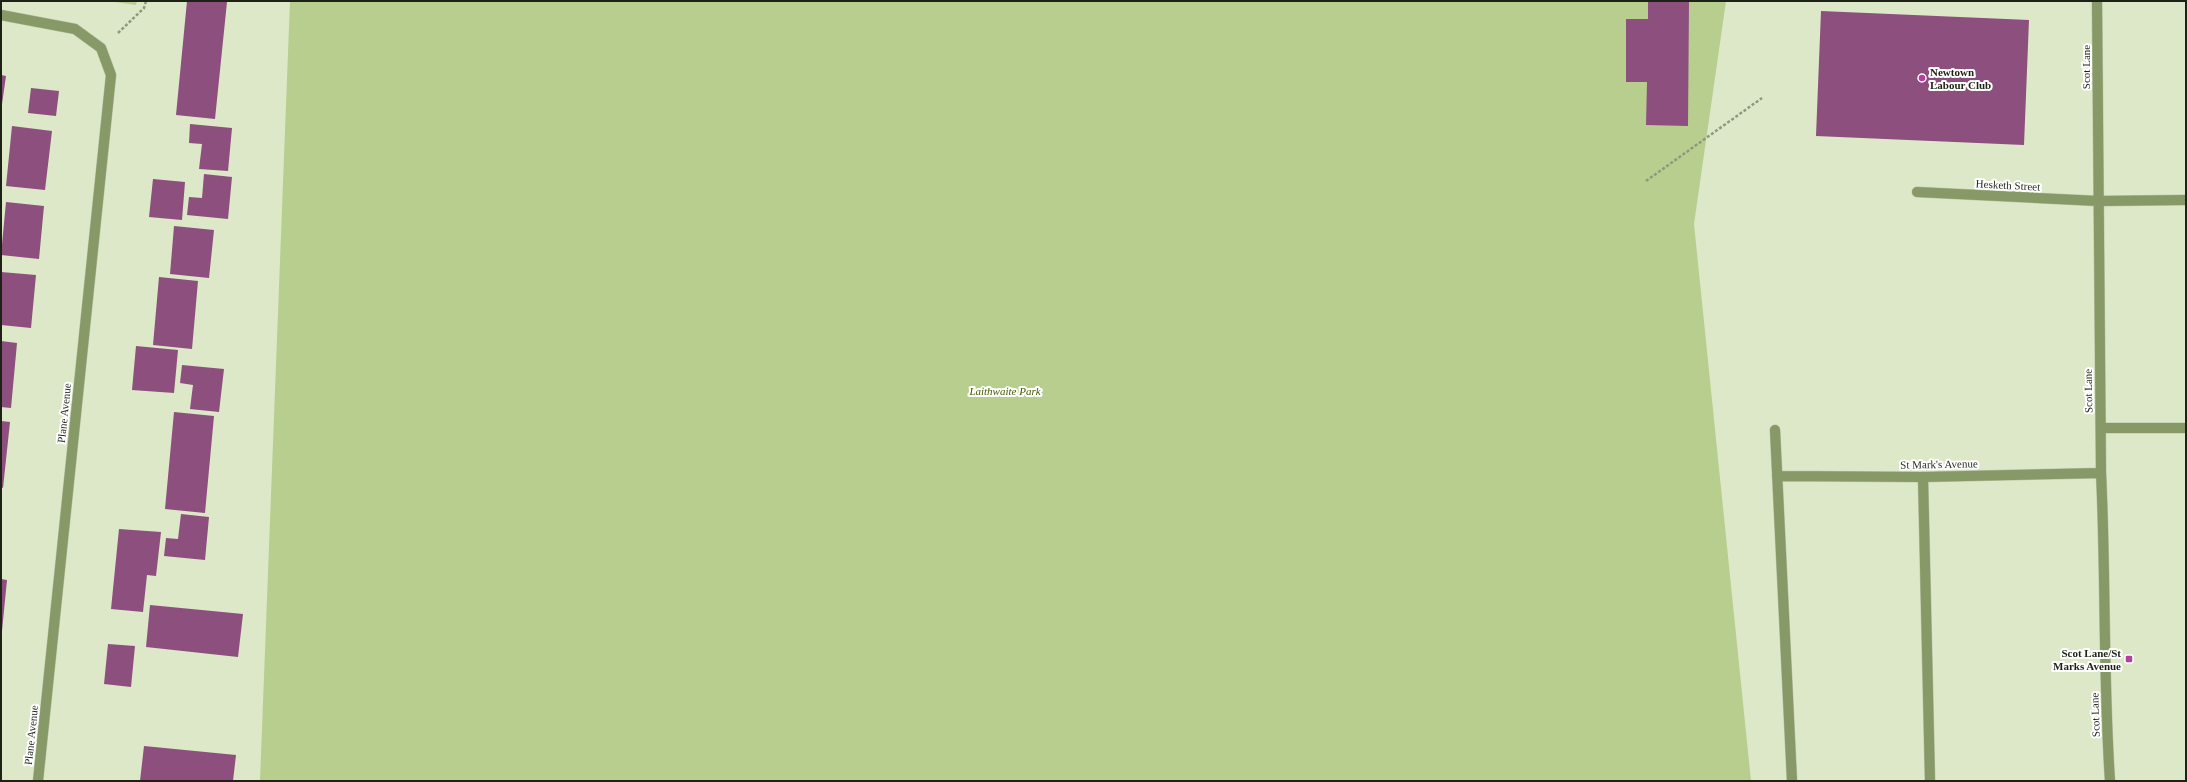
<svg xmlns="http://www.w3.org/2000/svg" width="2187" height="782" viewBox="0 0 2187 782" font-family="Georgia,serif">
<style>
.green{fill:#b8ce8f}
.building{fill:#8c4f7e}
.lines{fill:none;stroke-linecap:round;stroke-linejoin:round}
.lane-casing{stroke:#bac4a7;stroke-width:11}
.street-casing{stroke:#bac4a7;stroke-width:11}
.path{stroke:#8f987f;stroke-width:2.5;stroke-dasharray:3 2;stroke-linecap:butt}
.lane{stroke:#879967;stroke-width:10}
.street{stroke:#879967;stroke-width:10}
.poi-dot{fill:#b2419d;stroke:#fff;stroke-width:1.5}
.labels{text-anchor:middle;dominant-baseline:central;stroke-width:4;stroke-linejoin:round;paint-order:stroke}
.street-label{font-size:11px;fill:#1e2216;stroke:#fff}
.poi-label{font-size:11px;font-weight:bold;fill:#1e2216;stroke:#fff;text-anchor:start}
.park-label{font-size:11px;font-style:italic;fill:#435800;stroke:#fff}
</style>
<rect width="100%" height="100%" fill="#dce8c7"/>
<path class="green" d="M 108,1 L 137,1 L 136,5 Z
M 290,1 L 1726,1 L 1694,224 L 1751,781 L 260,781 Z"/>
<path class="building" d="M 187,1 L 227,2 L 215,119 L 176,115 Z
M 1648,1 L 1689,1 L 1688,126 L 1646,125 L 1647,82 L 1626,82 L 1626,19 L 1648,19 Z
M 1821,11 L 2029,20 L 2024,145 L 1816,136 Z
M 1,75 L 6,76 L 2,104 L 1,104 Z
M 31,88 L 59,91 L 56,116 L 28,113 Z
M 190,124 L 232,128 L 228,171 L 199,169 L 202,144 L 189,143 Z
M 12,126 L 52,131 L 45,190 L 6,186 Z
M 204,174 L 232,177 L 228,219 L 187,215 L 189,197 L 202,198 Z
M 153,179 L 185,182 L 182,220 L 149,217 Z
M 6,202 L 44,206 L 39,259 L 1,255 Z
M 174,226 L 214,230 L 209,278 L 170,274 Z
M 1,272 L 36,275 L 31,328 L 1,325 Z
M 159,277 L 198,281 L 192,349 L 153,345 Z
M 1,341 L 17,343 L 11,408 L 1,407 Z
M 136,346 L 178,350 L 174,393 L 132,390 Z
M 182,365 L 224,369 L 219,412 L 190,409 L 193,385 L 180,383 Z
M 174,412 L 214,416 L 205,513 L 165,509 Z
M 1,421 L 10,422 L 3,488 L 1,487 Z
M 181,514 L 209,517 L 205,560 L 164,556 L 166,538 L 178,539 Z
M 119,529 L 161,532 L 156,576 L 147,575 L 143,612 L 111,609 Z
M 1,579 L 7,580 L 2,631 L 1,630 Z
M 150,605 L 243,614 L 238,657 L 146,647 Z
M 108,644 L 135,646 L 131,687 L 104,684 Z
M 144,746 L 236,755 L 233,781 L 140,781 Z"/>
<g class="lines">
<g class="lane-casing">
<path id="lane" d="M 2098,201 L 2186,200
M 2101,428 L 2186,428
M 1923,477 L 1930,781"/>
</g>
<g class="street-casing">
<path id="street" d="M 2097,1 L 2101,473 C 2106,575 2103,678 2110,781
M 1,15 L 75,29 L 101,48 L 111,75 L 38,781
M 1917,192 L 2098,201
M 1775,430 L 1792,781
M 1777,476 L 1923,477 L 2101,473"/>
</g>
<path class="path" d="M 118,33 L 144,8 L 146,1
M 1646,181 L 1762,98"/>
<use href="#lane" class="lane"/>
<use href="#street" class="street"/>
</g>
<g class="poi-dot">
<circle cx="1922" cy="78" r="4"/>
<rect x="2125" y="655" width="8" height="8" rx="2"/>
</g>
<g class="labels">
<g class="street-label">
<text transform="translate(2086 67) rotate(-90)">Scot Lane</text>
<text transform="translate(2008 185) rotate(3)">Hesketh Street</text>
<text transform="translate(2088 391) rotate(-91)">Scot Lane</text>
<text transform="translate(64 413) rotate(-84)">Plane Avenue</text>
<text transform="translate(1939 464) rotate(-1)">St Mark's Avenue</text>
<text transform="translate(2095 715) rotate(-92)">Scot Lane</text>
<text transform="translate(31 735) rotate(-84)">Plane Avenue</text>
</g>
<g class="poi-label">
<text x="1930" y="72">Newtown<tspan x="1930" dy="13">Labour Club</tspan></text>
<text x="2121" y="653" text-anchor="end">Scot Lane/St<tspan x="2121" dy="13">Marks Avenue</tspan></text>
</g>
<g class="park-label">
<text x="1005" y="391">Laithwaite Park</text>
</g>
</g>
<rect width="2187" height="782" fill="none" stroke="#1e2216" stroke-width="4"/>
</svg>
